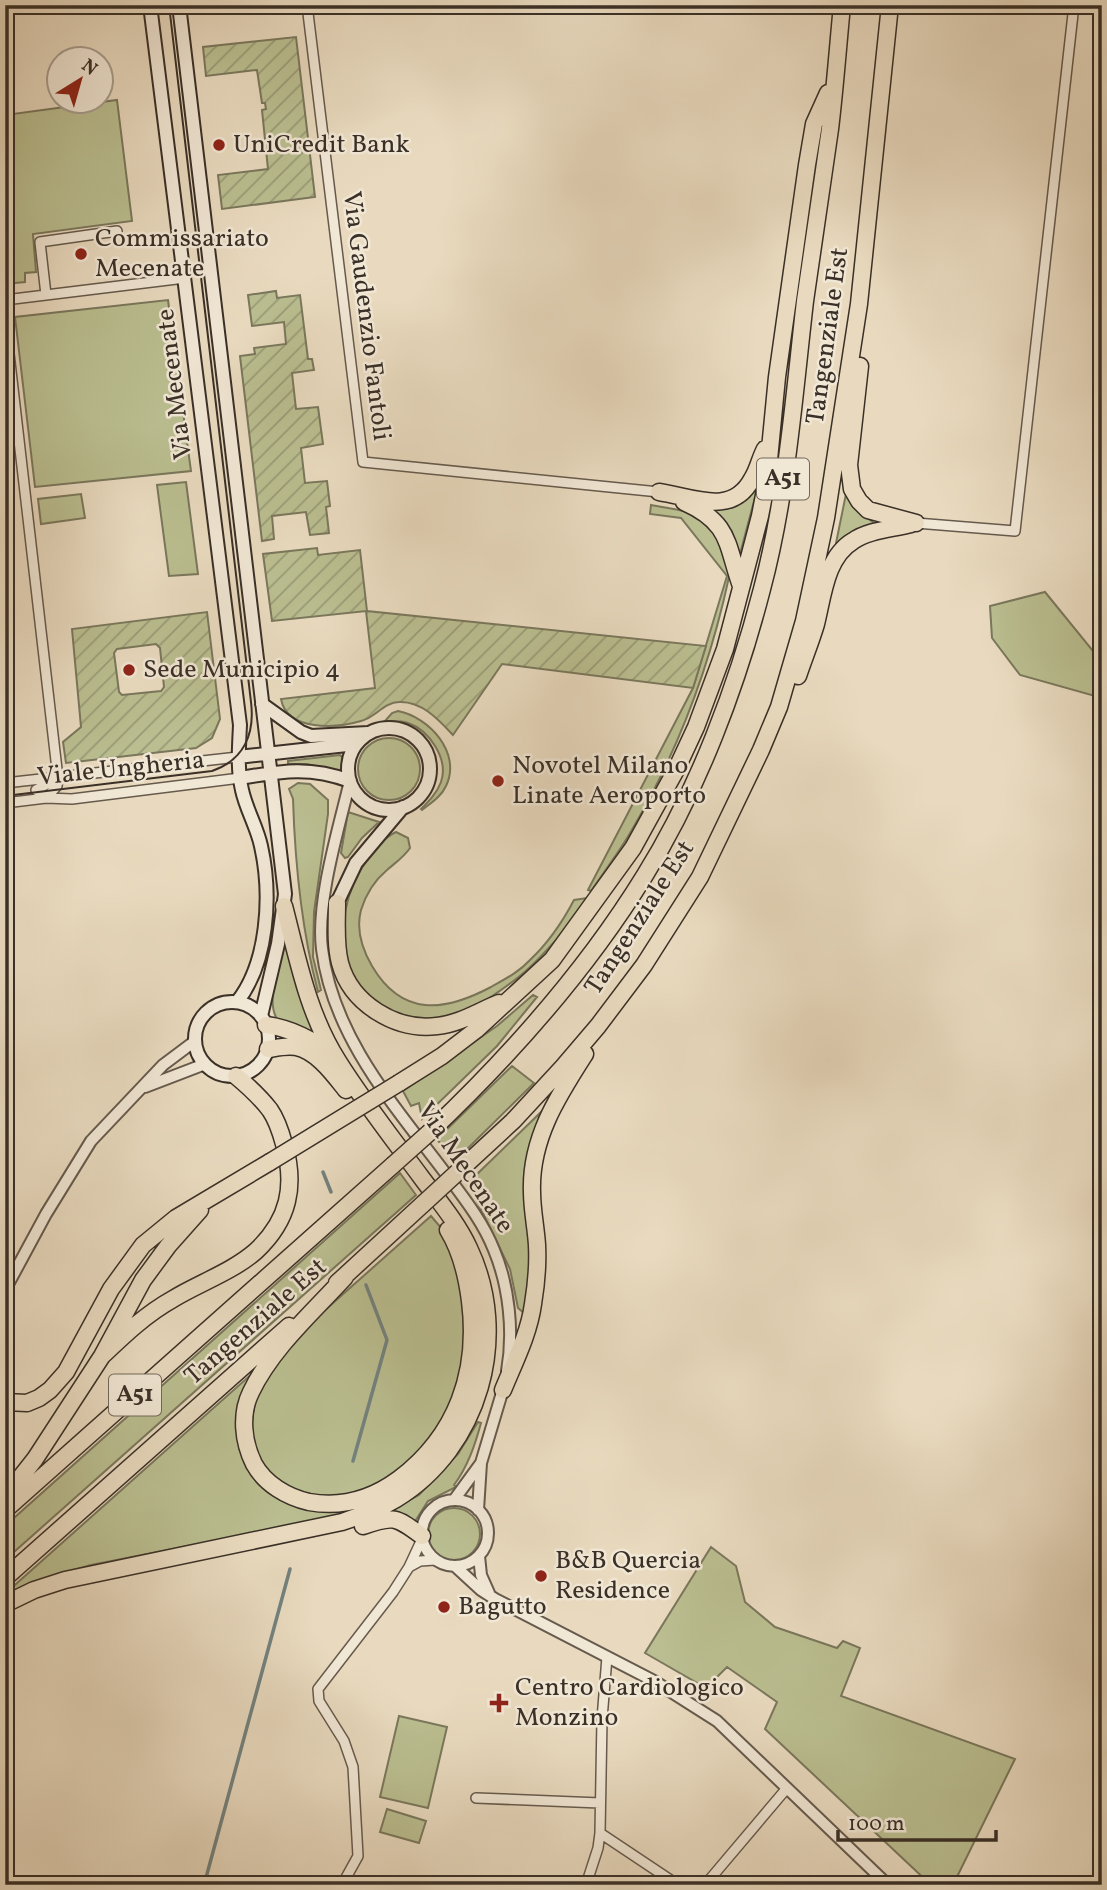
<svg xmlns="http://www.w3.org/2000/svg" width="1107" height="1890" viewBox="0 0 1107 1890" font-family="Vollkorn,serif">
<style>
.green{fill:#babe90;stroke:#7a775c;stroke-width:2}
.garden{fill:url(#garden-furrows);stroke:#7a775c;stroke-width:2;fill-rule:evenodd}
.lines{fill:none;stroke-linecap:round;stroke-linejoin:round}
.stream{stroke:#73827f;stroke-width:3.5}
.minor-casing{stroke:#665a4d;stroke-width:12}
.tertiary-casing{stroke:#665a4d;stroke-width:14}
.secondary-casing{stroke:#3a3027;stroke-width:16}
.motorway-casing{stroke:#3a3027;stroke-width:19}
.minor{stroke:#f1e7d5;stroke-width:9}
.tertiary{stroke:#f1e7d5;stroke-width:10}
.secondary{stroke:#f1e7d5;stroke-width:12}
.motorway{stroke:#e9dabf;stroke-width:16}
.tram{stroke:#3a3027;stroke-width:2}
.motorway-bridge-casing{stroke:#3a3027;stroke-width:19;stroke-linecap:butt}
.motorway-bridge{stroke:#e9dabf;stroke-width:16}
.poi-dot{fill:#8f2418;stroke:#f1e7d5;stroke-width:2.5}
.labels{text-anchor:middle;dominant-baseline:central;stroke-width:5;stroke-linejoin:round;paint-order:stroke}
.shield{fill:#f1e7d5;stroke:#71675b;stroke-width:2}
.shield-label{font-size:24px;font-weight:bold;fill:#3a3027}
.poi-label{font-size:26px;fill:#3a3027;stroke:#f1e7d5;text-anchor:start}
.street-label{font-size:26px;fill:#3a3027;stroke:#f1e7d5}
</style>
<defs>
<pattern id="garden-furrows" width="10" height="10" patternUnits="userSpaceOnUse" patternTransform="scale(1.75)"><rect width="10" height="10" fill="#babe90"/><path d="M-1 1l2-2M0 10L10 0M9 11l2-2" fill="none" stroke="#989b76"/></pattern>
</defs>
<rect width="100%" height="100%" fill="#e9dabf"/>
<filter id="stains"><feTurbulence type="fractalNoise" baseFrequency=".00286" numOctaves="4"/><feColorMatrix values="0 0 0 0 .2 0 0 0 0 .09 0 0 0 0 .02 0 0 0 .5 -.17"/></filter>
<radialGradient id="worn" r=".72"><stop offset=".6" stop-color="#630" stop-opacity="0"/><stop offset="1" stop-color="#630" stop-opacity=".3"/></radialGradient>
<path class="green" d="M 117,100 L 132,221 L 33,234 L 36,272 L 25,273 L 25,282 L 5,284 L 5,115 Z
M 168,300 L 191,471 L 35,487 L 15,317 Z
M 186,482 L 198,574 L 169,576 L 157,485 Z
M 756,485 L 758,486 L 740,554 L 731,531 L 711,509 Z
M 81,494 L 85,518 L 41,524 L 38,499 Z
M 846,494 L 862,513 L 875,524 L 837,545 L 836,543 Z
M 651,505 C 665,508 683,509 696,515 C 715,523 731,558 729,577 C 710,665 678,751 633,828 C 621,850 605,870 591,891 L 588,890 L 693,688 L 727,576 L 681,518 L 650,514 Z
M 1045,592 L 1102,662 L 1102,698 L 1020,675 L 992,638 L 990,606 Z
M 398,711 C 429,717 462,753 446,786 C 441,797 431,803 422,810 L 421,809 C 429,801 437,793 441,782 C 449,759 429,730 408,723 C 401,720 393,721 385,721 L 392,713 Z
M358 769a31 31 0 1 1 62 0a31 31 0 1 1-62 0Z
M 340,755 L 344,759 L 341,773 L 307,764 L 288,764 L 288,761 Z
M 298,783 L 310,784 L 328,800 L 328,814 L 314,912 L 313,957 L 321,990 L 318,992 C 301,928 295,864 293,799 L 289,789 Z
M 348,812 L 379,822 L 362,838 L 348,857 L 345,858 L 341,853 Z
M 396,832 L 408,838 L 410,848 C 404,857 395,863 387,870 C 375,880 366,894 361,910 C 356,929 362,949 372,966 C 402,1017 444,1012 491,987 C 505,979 519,972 530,960 C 548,943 563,921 574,900 L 587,898 L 589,900 C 569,925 537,965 512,982 C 492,997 466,1015 441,1018 C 351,1028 321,940 360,871 C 368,857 381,839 396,832 Z
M 287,929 L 296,985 L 316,1037 C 305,1032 290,1029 281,1023 C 261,1009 282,950 287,929 Z
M 533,995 L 537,997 L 497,1046 L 422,1119 L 419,1103 L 411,1106 L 403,1091 L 497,1026 Z
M 512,1066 L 534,1083 L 454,1162 L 437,1139 Z
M 540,1113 L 530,1154 L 531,1263 L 525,1314 L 518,1308 L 510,1269 L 471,1189 L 471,1180 Z
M 400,1173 L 416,1195 L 5,1560 L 5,1526 Z
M 431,1216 L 442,1229 L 466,1294 L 467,1354 L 451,1409 L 428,1443 L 384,1483 L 346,1500 L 295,1493 L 279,1482 L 266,1470 L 251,1443 L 250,1430 L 255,1397 L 297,1335 Z
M 454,1234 C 498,1311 491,1406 424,1469 C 401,1491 372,1505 342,1516 L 91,1565 L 59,1574 L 9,1596 L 7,1592 L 255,1371 L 256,1373 C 250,1385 243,1398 240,1412 C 228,1477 296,1520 354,1506 C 383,1499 409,1478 428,1456 C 467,1411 485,1354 475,1294 C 472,1274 462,1253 454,1234 Z
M 478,1422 L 481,1423 C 475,1445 468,1466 454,1485 L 456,1487 L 428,1501 L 414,1523 L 385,1513 L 419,1495 L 458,1454 Z
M428 1534a26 26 0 1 1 52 0a26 26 0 1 1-52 0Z
M 711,1547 L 736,1566 L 745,1602 L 775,1627 L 837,1648 L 843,1641 L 860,1648 L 841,1696 L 1015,1759 L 953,1885 L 931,1885 L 765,1729 L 777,1702 L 727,1667 L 706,1688 L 645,1653 Z
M 399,1716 L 447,1727 L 428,1808 L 380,1797 Z
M 387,1809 L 426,1821 L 419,1843 L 380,1832 Z"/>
<path class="garden" d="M 296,37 L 315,197 L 222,209 L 218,175 L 268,169 L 262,110 L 266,109 L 265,103 L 262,103 L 257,70 L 206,76 L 203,47 Z
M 276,291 L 277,298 L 300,295 L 308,359 L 312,359 L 314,370 L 292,373 L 296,409 L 318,407 L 323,444 L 301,448 L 305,483 L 327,481 L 330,506 L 326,507 L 329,533 L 310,535 L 306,512 L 272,516 L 274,539 L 262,541 L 240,356 L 255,354 L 254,348 L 286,344 L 284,322 L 252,326 L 248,295 Z
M 317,548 L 318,555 L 360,550 L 367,611 L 706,646 L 693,688 L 502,664 L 453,735 C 439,720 422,701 399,702 C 384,702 375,718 361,721 C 337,728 287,732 281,699 L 375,688 L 366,611 L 272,621 L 263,554 Z
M 207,612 L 220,719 L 212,738 L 196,748 L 66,763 L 63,742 L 81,727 L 72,629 ZM 156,644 L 160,648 L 164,687 L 161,691 L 122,695 L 119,692 L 114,653 L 117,649 Z"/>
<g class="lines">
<path class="stream" d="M 323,1172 L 331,1192
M 353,1461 L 387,1340 L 366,1285
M 204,1885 L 290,1569"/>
<g class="minor-casing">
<path id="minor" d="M 307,5 L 363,462 L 659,492
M 46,295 L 40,242 L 117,231
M 5,300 L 185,278
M 5,319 L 58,778 L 57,786 L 46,798
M 916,523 L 1015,531 L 1074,5
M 5,783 L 238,757
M 46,798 L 36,790 L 54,780
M 5,803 L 46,798 L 72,799 L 240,778
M 409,1567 L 420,1561 L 435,1560
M 476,1798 L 600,1803
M 600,1833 L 678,1885
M 342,1885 L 358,1856 L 353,1767 L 344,1741 L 319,1701 L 318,1689 L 393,1592 L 409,1567 L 422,1539
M 586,1885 L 598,1848 L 600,1833 L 602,1719 L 607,1657
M 705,1885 L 787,1788"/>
</g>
<g class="tertiary-casing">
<path id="tertiary" d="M 350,781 C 339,827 316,902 322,949 C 333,1037 394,1105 446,1174 C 464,1198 483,1222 494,1250 C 509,1286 514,1332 507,1371
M 145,1087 L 205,1064
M 5,1290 L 46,1214 L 91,1141 L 163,1065 L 195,1041
M422 1533a33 33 0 1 1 66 0a33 33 0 1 1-66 0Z
M 454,1500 L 481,1463
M 478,1510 L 481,1463 L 504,1386
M 479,1556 L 481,1575 L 489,1593
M 456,1567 L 481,1590 L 495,1599 L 654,1681 L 717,1721 L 888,1885"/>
</g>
<g class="secondary-casing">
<path id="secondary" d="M 150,5 L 240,725 C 239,747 237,769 242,790 C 246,809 257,827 261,846 C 272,895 268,963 237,1002
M 179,5 L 285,894 L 278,944 L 261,1016
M 262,704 L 301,732 L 311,736 L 368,733
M348 769a41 41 0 1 1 82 0a41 41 0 1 1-82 0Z
M 238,757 L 356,744
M 240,778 C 282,771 310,766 350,781
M 337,903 L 356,863 L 403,807
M195 1039a37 37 0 1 1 74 0a37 37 0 1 1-74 0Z"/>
</g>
<g class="motorway-casing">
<path id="motorway" d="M 860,366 L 849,465 L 852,489 L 859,501 L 868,510 L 916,523
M 659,492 C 693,497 732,517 752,479 C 758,470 760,458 765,449
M 684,502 C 731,523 726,544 741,586
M 798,676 C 804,658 811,641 816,624 C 823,596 826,557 853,541 C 869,530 892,529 911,524
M 337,903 C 337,922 335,944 340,963 C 351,1004 396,1031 437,1026 C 459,1024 479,1011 499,1003
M 266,1025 C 290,1028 314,1040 332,1055
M 268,1049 C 276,1048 287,1045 296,1047 C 317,1051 334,1075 346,1090
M 399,1083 L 442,1056 L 476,1030 L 552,960 L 633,848 L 676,770 L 696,727 L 725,649 L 760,516 L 767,480 L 777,377 L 807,165 L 814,124 L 828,93
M 431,1131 C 512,1054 586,971 645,875 C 698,790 737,686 762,589 C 787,495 794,396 805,301 C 813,243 822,186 830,129 C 835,88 838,46 842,5
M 460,1170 L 513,1121 L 563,1067 L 598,1026 L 644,965 L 700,877 L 761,750 L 779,707 L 804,621 L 826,518 L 859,304 L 890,5
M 345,1277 C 313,1312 272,1348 251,1392 C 240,1414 243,1442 254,1464 C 265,1484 287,1497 309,1502 C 343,1508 372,1499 399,1479 C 457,1435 479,1372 470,1301 C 467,1277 461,1251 448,1230
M 337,1283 L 423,1204
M 102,1356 C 124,1335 146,1314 173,1299 C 199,1283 232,1272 256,1251 C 289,1220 296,1186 284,1144 C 281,1133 277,1120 270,1110 C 260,1097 248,1086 236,1076
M 503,1390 C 514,1363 529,1334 533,1304 C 536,1286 538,1264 537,1245 C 536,1228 532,1210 532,1192 C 530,1139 558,1096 585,1054
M 5,1402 L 27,1403 L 39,1398 L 50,1390 L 66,1372 L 111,1289 L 143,1245 L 176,1218 L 270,1162
M 5,1497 L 35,1459 L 102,1356 L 143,1280 L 168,1246 L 200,1210
M 5,1510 L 393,1165
M 363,1526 C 394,1515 396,1517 422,1536
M 5,1578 L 289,1326
M 5,1604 L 34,1590 L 65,1580 L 342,1522 C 360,1516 379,1509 396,1499 C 480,1448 511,1336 469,1248 C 457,1222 438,1200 421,1177 C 393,1139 363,1101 338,1061 C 308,1014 298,960 284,906"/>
</g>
<use href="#minor" class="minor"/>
<use href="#tertiary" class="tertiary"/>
<use href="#secondary" class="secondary"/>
<use href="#motorway" class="motorway"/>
<path class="tram" d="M 5,796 L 212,771 C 244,760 255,734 251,702 L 169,5"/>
<g class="motorway-bridge-casing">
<path id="motorway-bridge" d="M 270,1162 L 399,1083
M 393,1165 L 431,1131
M 423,1204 L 460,1170"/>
</g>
<use href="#motorway-bridge" class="motorway-bridge"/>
</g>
<g class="poi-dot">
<circle cx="219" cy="145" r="7"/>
<circle cx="81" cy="254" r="7"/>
<circle cx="129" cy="670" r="7"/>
<circle cx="498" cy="781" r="7"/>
<circle cx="541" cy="1576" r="7"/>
<circle cx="444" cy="1607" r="7"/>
<path d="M495.5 1692.5h7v7h7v7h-7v7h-7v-7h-7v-7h7z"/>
</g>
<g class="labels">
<g class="shield">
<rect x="757" y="458.5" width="52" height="41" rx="5"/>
<rect x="109" y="1374.5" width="52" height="41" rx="5"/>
</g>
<g class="shield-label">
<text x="783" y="479">A51</text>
<text x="135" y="1395">A51</text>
</g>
<g class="poi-label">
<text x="233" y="145">UniCredit Bank</text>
<text x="95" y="239">Commissariato<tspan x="95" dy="30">Mecenate</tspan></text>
<text x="143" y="670">Sede Municipio 4</text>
<text x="512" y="766">Novotel Milano<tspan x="512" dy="30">Linate Aeroporto</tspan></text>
<text x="555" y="1561">B&amp;B Quercia<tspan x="555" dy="30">Residence</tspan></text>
<text x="458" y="1607">Bagutto</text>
<text x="515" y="1688">Centro Cardiologico<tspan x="515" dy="30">Monzino</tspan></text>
</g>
<g class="street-label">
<text transform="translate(366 316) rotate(83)">Via Gaudenzio Fantoli</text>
<text transform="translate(828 336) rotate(-82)">Tangenziale Est</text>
<text transform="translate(175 384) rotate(-97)">Via Mecenate</text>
<text transform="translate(121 769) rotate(-6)">Viale Ungheria</text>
<text transform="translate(640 918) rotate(-57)">Tangenziale Est</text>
<text transform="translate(465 1168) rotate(56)">Via Mecenate</text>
<text transform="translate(256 1322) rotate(-41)">Tangenziale Est</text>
</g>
</g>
<rect width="1107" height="1890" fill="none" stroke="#e9dabf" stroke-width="28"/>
<rect x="7" y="7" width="1093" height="1876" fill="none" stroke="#3a3027" stroke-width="3.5"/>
<rect x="14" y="14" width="1079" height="1862" fill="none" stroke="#3a3027" stroke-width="2"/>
<g transform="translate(80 80) rotate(37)"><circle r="33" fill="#f1e7d5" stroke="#a89e8f" stroke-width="2"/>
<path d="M0-5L12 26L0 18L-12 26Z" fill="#8f2418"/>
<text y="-10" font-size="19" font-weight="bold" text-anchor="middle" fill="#3a3027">N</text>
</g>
<path d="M838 1830v10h158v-10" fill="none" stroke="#3a3027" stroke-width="3.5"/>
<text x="848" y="1830" font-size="21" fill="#3a3027" stroke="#f1e7d5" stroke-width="5" paint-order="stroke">100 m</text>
<rect width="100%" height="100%" filter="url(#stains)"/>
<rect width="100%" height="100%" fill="url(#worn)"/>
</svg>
